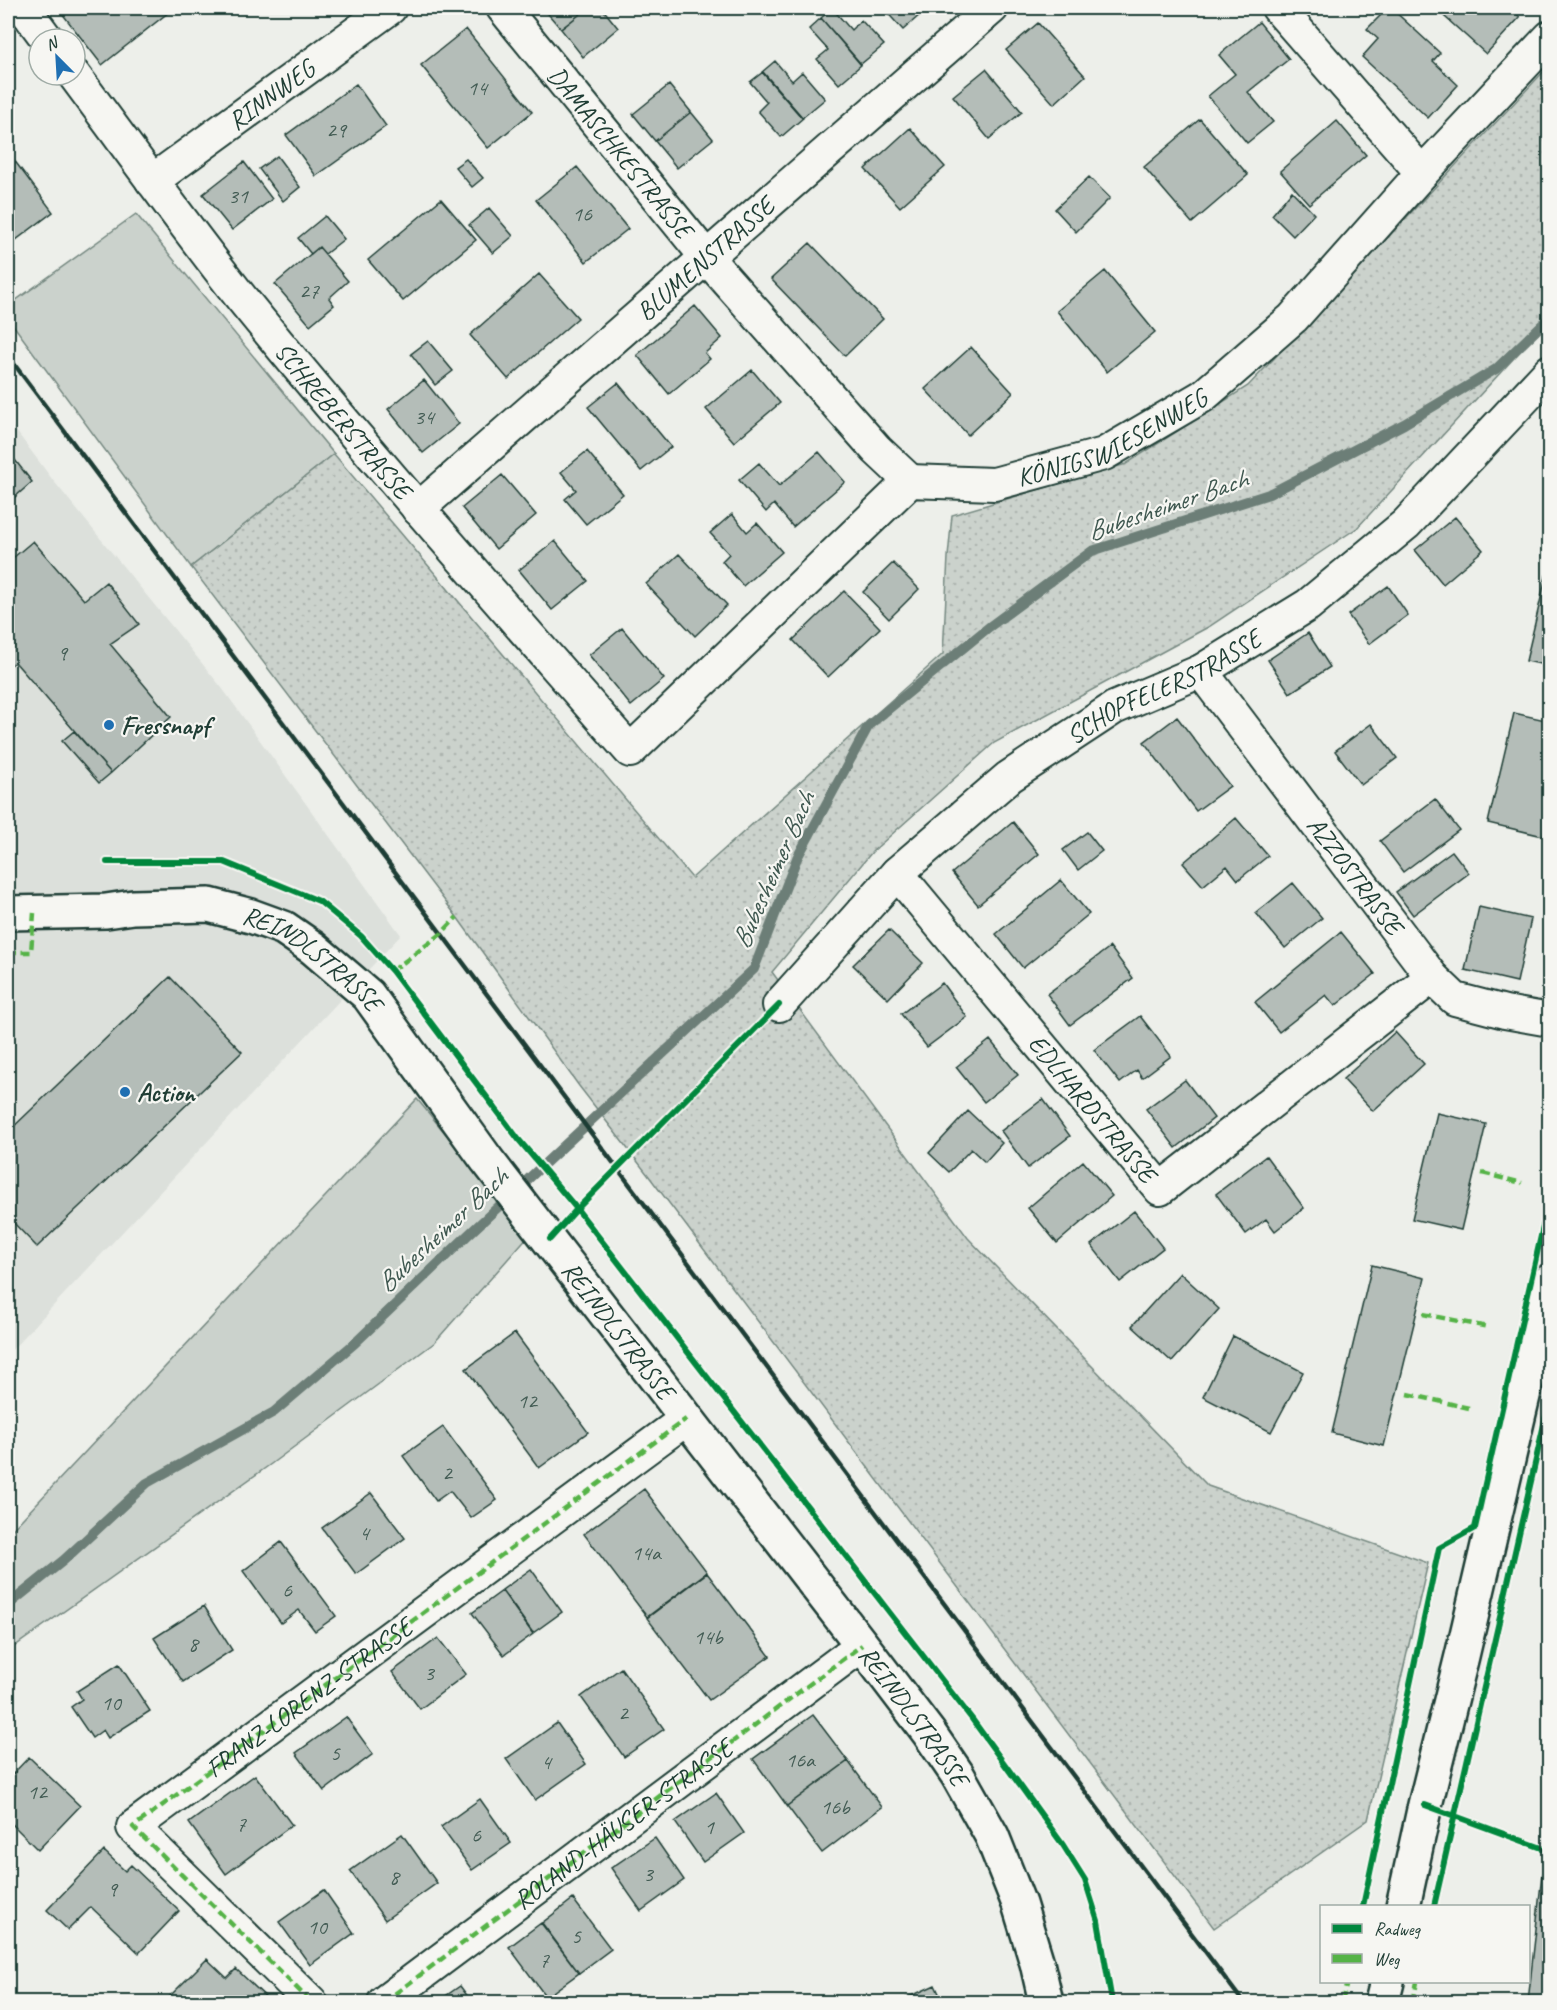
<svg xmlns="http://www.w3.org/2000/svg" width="1557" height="2010" viewBox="0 0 1557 2010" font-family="Caveat,sans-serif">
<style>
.built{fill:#dce0db}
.grass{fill:#cbd2cc;stroke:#758880;stroke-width:1.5}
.park{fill:url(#park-dots);stroke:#758880;stroke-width:1.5}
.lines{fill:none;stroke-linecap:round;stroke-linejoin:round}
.stream{stroke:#6c7e77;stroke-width:10}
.building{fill:#b4bdb8;stroke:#1f3d34;stroke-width:1.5}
.minor-casing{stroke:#1f3d34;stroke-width:36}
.tertiary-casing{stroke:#1f3d34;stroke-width:38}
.secondary-casing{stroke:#1f3d34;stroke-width:38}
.minor{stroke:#f6f6f2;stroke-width:32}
.tertiary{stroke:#f6f6f2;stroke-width:33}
.secondary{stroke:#f6f6f2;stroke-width:33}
.rail{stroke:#1f3d34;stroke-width:4.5}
.quiet{stroke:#55b346;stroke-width:4.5;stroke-dasharray:9 4.5;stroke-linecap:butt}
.cycleway-casing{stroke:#f6f6f2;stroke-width:10}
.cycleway{stroke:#00873e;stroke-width:6}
.poi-dot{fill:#1f6fb2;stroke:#f6f6f2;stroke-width:2}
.labels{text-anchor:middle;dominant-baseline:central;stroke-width:4.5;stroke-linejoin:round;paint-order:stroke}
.number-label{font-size:22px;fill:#445d55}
.street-label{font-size:26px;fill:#1f3d34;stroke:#f6f6f2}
.poi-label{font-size:26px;font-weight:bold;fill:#1f3d34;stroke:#f6f6f2;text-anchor:start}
.water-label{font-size:27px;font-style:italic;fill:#3f5850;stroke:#f6f6f2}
</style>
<defs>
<pattern id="park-dots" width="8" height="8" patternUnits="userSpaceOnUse" patternTransform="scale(1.5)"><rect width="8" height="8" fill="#cbd2cc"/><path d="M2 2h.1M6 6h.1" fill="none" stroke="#aeb5b0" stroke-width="1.8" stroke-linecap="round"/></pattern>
</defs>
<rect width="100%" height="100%" fill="#edefea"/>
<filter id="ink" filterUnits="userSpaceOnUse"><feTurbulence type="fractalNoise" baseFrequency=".0167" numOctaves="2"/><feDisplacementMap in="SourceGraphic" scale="12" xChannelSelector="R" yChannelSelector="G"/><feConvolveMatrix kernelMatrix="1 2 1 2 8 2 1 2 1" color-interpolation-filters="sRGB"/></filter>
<g filter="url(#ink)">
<path class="built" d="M 8,420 L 52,479 L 222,688 L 401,935 L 8,1354 Z"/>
<path class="grass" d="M 136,214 L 334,454 L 191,567 L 8,318 L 8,306 Z
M 417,1099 L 529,1235 L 434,1343 L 271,1464 L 8,1651 L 8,1534 Z"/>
<path class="park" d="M 1549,66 L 1549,320 L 1357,528 L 1210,626 L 994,743 L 872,852 L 772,972 L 968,1238 L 1208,1486 L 1428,1563 L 1368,1820 L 1214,1928 L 648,1175 L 579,1086 L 457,917 L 191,567 L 334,454 L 692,878 L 943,654 L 948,557 L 952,515 L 1126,464 L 1248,386 Z"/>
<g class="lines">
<path class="stream" d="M 8,1605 L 64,1560 L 147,1483 L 274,1412 L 355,1343 L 468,1235 L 754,969 L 797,858 L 869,725 L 989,627 L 1092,551 L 1269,494 L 1404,424 L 1496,369 L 1550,317"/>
</g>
<path class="building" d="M 58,8 L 174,8 L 102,65 Z
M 543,8 L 588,8 L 561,29 Z
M 588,8 L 602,8 L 618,28 L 583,57 L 561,29 Z
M 832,8 L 851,30 L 861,20 L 884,45 L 861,64 L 821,18 Z
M 883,8 L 916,8 L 921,14 L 903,30 Z
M 916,8 L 929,8 L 921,14 Z
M 1388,8 L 1391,8 L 1440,53 L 1433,61 L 1458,85 L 1428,118 L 1362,57 L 1378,39 L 1367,29 Z
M 1435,8 L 1509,8 L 1520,17 L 1486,54 Z
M 821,18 L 861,65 L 839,84 L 817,59 L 828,50 L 809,29 Z
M 1259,22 L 1289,59 L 1248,92 L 1273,122 L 1247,143 L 1208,96 L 1235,74 L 1219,55 Z
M 1038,23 L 1085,76 L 1054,104 L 1006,50 Z
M 466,29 L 532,112 L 488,148 L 421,65 Z
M 775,61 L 792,81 L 802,72 L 825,99 L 802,118 L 762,72 Z
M 986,69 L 1022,112 L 989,139 L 953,96 Z
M 763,72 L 803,118 L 781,137 L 758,111 L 767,102 L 750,82 Z
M 356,84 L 386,126 L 316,176 L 286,135 Z
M 669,85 L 691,112 L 655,141 L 633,114 Z
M 691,112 L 713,139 L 677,168 L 655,141 Z
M 1200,119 L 1248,175 L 1192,223 L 1144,167 Z
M 1337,121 L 1366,155 L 1309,204 L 1280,171 Z
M 910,128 L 945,167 L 900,207 L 865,169 Z
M 8,152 L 53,212 L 8,246 Z
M 277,156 L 300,187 L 283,201 L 259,169 Z
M 466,159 L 483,178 L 472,187 L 455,167 Z
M 244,162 L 272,199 L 232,230 L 203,194 Z
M 577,167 L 628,229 L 586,262 L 536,200 Z
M 1089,177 L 1110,198 L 1076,232 L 1055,209 Z
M 1292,191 L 1314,214 L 1293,236 L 1272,215 Z
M 441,199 L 476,240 L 403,301 L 368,260 Z
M 489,208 L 513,236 L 493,253 L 469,225 Z
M 325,216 L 344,239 L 325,254 L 319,247 L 311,254 L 298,238 Z
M 810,243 L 883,319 L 845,356 L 771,279 Z
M 319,247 L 348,281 L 329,298 L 334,305 L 310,325 L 275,284 Z
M 1105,271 L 1155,332 L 1107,372 L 1057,311 Z
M 539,274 L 578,318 L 508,379 L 470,335 Z
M 695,306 L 722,338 L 705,353 L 710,359 L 669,394 L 637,355 Z
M 428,341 L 453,371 L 435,385 L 411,354 Z
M 971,347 L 1013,393 L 968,435 L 925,389 Z
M 752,370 L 780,403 L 734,442 L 706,409 Z
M 424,380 L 459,424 L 423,453 L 388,409 Z
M 618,383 L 671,447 L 641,471 L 588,407 Z
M 8,451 L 32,482 L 8,503 Z
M 587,451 L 623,494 L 586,524 L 565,499 L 576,490 L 561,472 Z
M 819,452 L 845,482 L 793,527 L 774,504 L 766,512 L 739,480 L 759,463 L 779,486 Z
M 1550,470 L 1550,499 L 1543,497 Z
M 502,475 L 536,515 L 496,549 L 462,508 Z
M 732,514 L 747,532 L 757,523 L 782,552 L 743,586 L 722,561 L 729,554 L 710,533 Z
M 1455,517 L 1483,550 L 1443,584 L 1415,550 Z
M 33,541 L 84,600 L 106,582 L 139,624 L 110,644 L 171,717 L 111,773 L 15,662 L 8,667 L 8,562 Z
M 555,541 L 588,581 L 552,610 L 519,570 Z
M 679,554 L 727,605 L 695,636 L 646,584 Z
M 1550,560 L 1550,666 L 1526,661 Z
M 893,563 L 919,589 L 889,619 L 863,592 Z
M 1388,586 L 1408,615 L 1369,644 L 1348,615 Z
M 844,591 L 880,628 L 828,677 L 793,640 Z
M 622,628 L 664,679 L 631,706 L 589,655 Z
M 1308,633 L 1330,667 L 1290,693 L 1268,660 Z
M 1514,713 L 1550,721 L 1550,809 L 1543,836 L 1488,823 Z
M 1177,717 L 1230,786 L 1196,811 L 1144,742 Z
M 1371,724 L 1397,758 L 1361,785 L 1335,751 Z
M 74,731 L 111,773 L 99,783 L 62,741 Z
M 1435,799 L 1459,830 L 1403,872 L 1380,841 Z
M 1236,818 L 1268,856 L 1238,880 L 1227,866 L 1203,886 L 1183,863 Z
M 1013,822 L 1039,854 L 978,905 L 952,873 Z
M 1087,832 L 1102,851 L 1078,870 L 1063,850 Z
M 1452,851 L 1469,873 L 1413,915 L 1396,892 Z
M 1061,880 L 1089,914 L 1023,968 L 996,934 Z
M 1293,883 L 1322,918 L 1285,948 L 1256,913 Z
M 1479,907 L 1531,919 L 1517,982 L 1465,970 Z
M 889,930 L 923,963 L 888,999 L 853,965 Z
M 1341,932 L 1375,974 L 1335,1006 L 1326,995 L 1279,1032 L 1255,1002 Z
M 1110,947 L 1133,978 L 1070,1025 L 1047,994 Z
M 170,977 L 242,1052 L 37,1247 L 8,1217 L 8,1132 Z
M 942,983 L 967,1017 L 927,1047 L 901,1014 Z
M 1140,1016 L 1171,1056 L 1142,1078 L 1137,1070 L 1120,1083 L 1094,1050 Z
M 1395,1032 L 1424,1064 L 1373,1111 L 1343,1079 Z
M 990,1040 L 1018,1075 L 984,1102 L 956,1067 Z
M 1185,1080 L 1214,1118 L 1176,1148 L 1146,1109 Z
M 1043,1099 L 1070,1136 L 1028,1168 L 1001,1131 Z
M 968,1111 L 1002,1143 L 985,1162 L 971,1149 L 949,1172 L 929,1153 Z
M 1437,1113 L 1486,1124 L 1461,1230 L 1412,1219 Z
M 1266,1156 L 1304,1208 L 1275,1231 L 1266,1219 L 1246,1234 L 1216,1194 Z
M 1083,1161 L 1112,1196 L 1057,1243 L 1028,1208 Z
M 1134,1211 L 1163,1248 L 1120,1282 L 1091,1245 Z
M 1372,1265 L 1425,1278 L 1384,1446 L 1332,1433 Z
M 1180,1273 L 1219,1309 L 1172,1362 L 1132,1326 Z
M 515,1333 L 588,1432 L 539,1468 L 466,1369 Z
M 1233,1336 L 1303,1372 L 1271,1432 L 1203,1397 Z
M 443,1427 L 497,1500 L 471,1518 L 450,1491 L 436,1501 L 403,1456 Z
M 644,1489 L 707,1572 L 647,1617 L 584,1534 Z
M 371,1493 L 405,1538 L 356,1574 L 322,1528 Z
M 281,1542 L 336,1616 L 315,1631 L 299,1610 L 281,1623 L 243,1571 Z
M 531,1569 L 562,1612 L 533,1633 L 502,1590 Z
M 707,1573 L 770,1656 L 709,1700 L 647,1618 Z
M 502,1591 L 533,1634 L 504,1655 L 472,1613 Z
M 204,1606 L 232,1650 L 183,1682 L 154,1638 Z
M 438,1638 L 466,1674 L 420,1709 L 392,1672 Z
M 119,1664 L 150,1711 L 108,1738 L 103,1730 L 92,1738 L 71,1707 L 82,1699 L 77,1691 Z
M 621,1668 L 664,1729 L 624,1757 L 581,1697 Z
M 813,1715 L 848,1761 L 787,1806 L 753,1759 Z
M 346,1717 L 373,1754 L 324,1791 L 296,1753 Z
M 557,1723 L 586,1764 L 535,1800 L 506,1759 Z
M 29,1757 L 80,1806 L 38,1850 L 8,1820 L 8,1779 Z
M 848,1761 L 882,1807 L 822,1853 L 787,1806 Z
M 255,1775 L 292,1825 L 226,1874 L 189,1823 Z
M 716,1793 L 744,1833 L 703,1862 L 675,1822 Z
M 480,1799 L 511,1843 L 472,1870 L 441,1827 Z
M 402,1834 L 437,1883 L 385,1920 L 350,1871 Z
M 655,1838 L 684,1880 L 641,1911 L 611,1868 Z
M 104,1851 L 125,1871 L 131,1865 L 179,1911 L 139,1953 L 91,1907 L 68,1930 L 47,1910 Z
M 1542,1874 L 1550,1875 L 1550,2002 L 1528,2002 Z
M 324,1890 L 354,1933 L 310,1965 L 279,1922 Z
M 573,1899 L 611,1949 L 579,1973 L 542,1923 Z
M 541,1923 L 579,1973 L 546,1997 L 509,1947 Z
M 207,1959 L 227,1978 L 236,1969 L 271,2002 L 164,2002 Z
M 935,1985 L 943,2002 L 898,2002 Z
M 460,1986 L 472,2002 L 437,2002 Z"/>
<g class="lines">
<g class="minor-casing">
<g id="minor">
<path d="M 24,8 L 47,39"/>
<path id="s1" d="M 503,8 L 707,258 L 877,450 L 910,481"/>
<path d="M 1278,8 L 1422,173"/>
<path id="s2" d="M 74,75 C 130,150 185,227 243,300 C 368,454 500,602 630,751 L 910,481 L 994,484 L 1104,454 L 1203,396 L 1293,318 L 1422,173 L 1550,37"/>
<path id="s3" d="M 152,181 L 390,8"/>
<path id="s4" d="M 418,509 L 992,8"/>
<path id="s5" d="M 1201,671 L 1432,977 L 1455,999 L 1505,1012 L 1550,1020"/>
<path id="s6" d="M 897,873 L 1160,1189 L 1432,977"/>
<path id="s7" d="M 779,1005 L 897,873 L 1009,777 L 1114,708 L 1201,671 L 1308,605 L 1406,524 L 1550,371"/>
<path d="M 311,2002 L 133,1827 L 686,1419"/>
<path d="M 384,2002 L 862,1645"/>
</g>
</g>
<g class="tertiary-casing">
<g id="tertiary">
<path id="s8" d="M 8,913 L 106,911 L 133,907 L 209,905 L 251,916 L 284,928 L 313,948 L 368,995 L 487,1160 L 862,1645 L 929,1733 L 957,1774 L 992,1836 L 1019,1904 L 1037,1963 L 1046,2002"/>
</g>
</g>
<g class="secondary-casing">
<path id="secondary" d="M 1403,1906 L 1425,1805 L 1462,1656 L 1550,1281
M 1382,2002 L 1387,1982"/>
</g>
<use href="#minor" class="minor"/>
<use href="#tertiary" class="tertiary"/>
<use href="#secondary" class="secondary"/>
<path class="rail" d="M 8,356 L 1243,2002"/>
<g class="quiet">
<path d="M 8,952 L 31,952 L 34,913"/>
<path d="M 392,971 L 441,934 L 457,917"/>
<path d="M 1482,1173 L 1522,1183"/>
<path d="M 1423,1314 L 1488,1327"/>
<path d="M 1408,1394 L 1469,1408"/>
<path id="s9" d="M 311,2002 L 133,1827 L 686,1419"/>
<path id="s10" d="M 384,2002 L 862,1645"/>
<path d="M 1342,2002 L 1347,1982"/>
<path d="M 1413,2002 L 1417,1982"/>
</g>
<g class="cycleway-casing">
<path id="cycleway" d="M 107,862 L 224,862 L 319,901 L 361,936 L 392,971 L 519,1140 L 577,1209 L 972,1719 L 1063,1845 L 1085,1880 L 1098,1921 L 1112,2002
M 550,1239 L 577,1209 L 779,1005
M 1425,1805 L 1550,1851
M 1363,1906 L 1439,1548 L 1475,1528 L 1550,1196
M 1434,1906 L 1550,1398"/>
</g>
<use href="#cycleway" class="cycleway"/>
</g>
</g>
<g class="poi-dot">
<circle cx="109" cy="725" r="6"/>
<circle cx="125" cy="1092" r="6"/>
</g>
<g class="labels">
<g class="number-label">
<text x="477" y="88">14</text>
<text x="336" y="130">29</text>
<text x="238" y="196">31</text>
<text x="582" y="214">16</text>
<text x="309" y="291">27</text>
<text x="424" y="417">34</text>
<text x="62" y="653">9</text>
<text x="527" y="1401">12</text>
<text x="447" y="1473">2</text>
<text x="364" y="1533">4</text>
<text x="646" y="1553">14a</text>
<text x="287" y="1590">6</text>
<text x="708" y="1637">14b</text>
<text x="193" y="1644">8</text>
<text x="429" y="1673">3</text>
<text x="111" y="1703">10</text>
<text x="623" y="1713">2</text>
<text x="335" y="1753">5</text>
<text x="800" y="1760">16a</text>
<text x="546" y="1762">4</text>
<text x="37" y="1792">12</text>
<text x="835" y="1807">16b</text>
<text x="241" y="1824">7</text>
<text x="709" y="1827">1</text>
<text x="476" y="1835">6</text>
<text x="648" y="1874">3</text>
<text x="394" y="1877">8</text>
<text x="112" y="1889">9</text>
<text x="317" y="1927">10</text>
<text x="576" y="1936">5</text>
<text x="544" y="1960">7</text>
</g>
<g class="street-label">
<text stroke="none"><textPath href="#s3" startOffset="147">RINNWEG</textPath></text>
<text stroke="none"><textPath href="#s1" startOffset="186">DAMASCHKESTRASSE</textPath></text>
<text stroke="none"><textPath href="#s4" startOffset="381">BLUMENSTRASSE</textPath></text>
<text stroke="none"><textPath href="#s2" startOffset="438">SCHREBERSTRASSE</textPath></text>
<text stroke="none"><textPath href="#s2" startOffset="1476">KÖNIGSWIESENWEG</textPath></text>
<text stroke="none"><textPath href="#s7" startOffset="504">SCHOPFELERSTRASSE</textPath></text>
<text stroke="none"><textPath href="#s5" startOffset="256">AZZOSTRASSE</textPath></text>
<text stroke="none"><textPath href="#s8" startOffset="320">REINDLSTRASSE</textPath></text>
<text stroke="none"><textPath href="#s6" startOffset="306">EDLHARDSTRASSE</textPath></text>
<text stroke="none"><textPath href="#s8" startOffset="806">REINDLSTRASSE</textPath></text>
<text stroke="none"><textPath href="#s9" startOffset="468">FRANZ-LORENZ-STRASSE</textPath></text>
<text stroke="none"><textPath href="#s8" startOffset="1292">REINDLSTRASSE</textPath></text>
<text stroke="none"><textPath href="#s10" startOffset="298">ROLAND-HÄUSER-STRASSE</textPath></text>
</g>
<g class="poi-label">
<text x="121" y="725">Fressnapf</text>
<text x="137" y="1092">Action</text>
</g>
<g class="water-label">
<text transform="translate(1167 505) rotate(-19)">Bubesheimer Bach</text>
<text transform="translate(773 870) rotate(-66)">Bubesheimer Bach</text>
<text transform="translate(442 1230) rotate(-43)">Bubesheimer Bach</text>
</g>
</g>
<rect width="1557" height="2010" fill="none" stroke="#f6f6f2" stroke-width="30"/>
<rect x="15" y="15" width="1527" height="1980" fill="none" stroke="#1f3d34" stroke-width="2" filter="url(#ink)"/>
<rect x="1320" y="1905" width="210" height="78" fill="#f6f6f2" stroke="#a0aca6" stroke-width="1.5"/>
<rect x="1332" y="1924" width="30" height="9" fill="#00873e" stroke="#a0aca6" stroke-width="1.5"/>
<text x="1374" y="1935" font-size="18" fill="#1f3d34">Radweg</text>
<rect x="1332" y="1954" width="30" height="9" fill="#55b346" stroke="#a0aca6" stroke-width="1.5"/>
<text x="1374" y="1965" font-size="18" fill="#1f3d34">Weg</text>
<g transform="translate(57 57) rotate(336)"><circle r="28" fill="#f6f6f2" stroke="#a0aca6" stroke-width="1.5"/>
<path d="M0-4.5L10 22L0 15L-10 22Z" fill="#1f6fb2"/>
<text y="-9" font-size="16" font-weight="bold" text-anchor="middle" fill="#1f3d34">N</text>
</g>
</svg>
